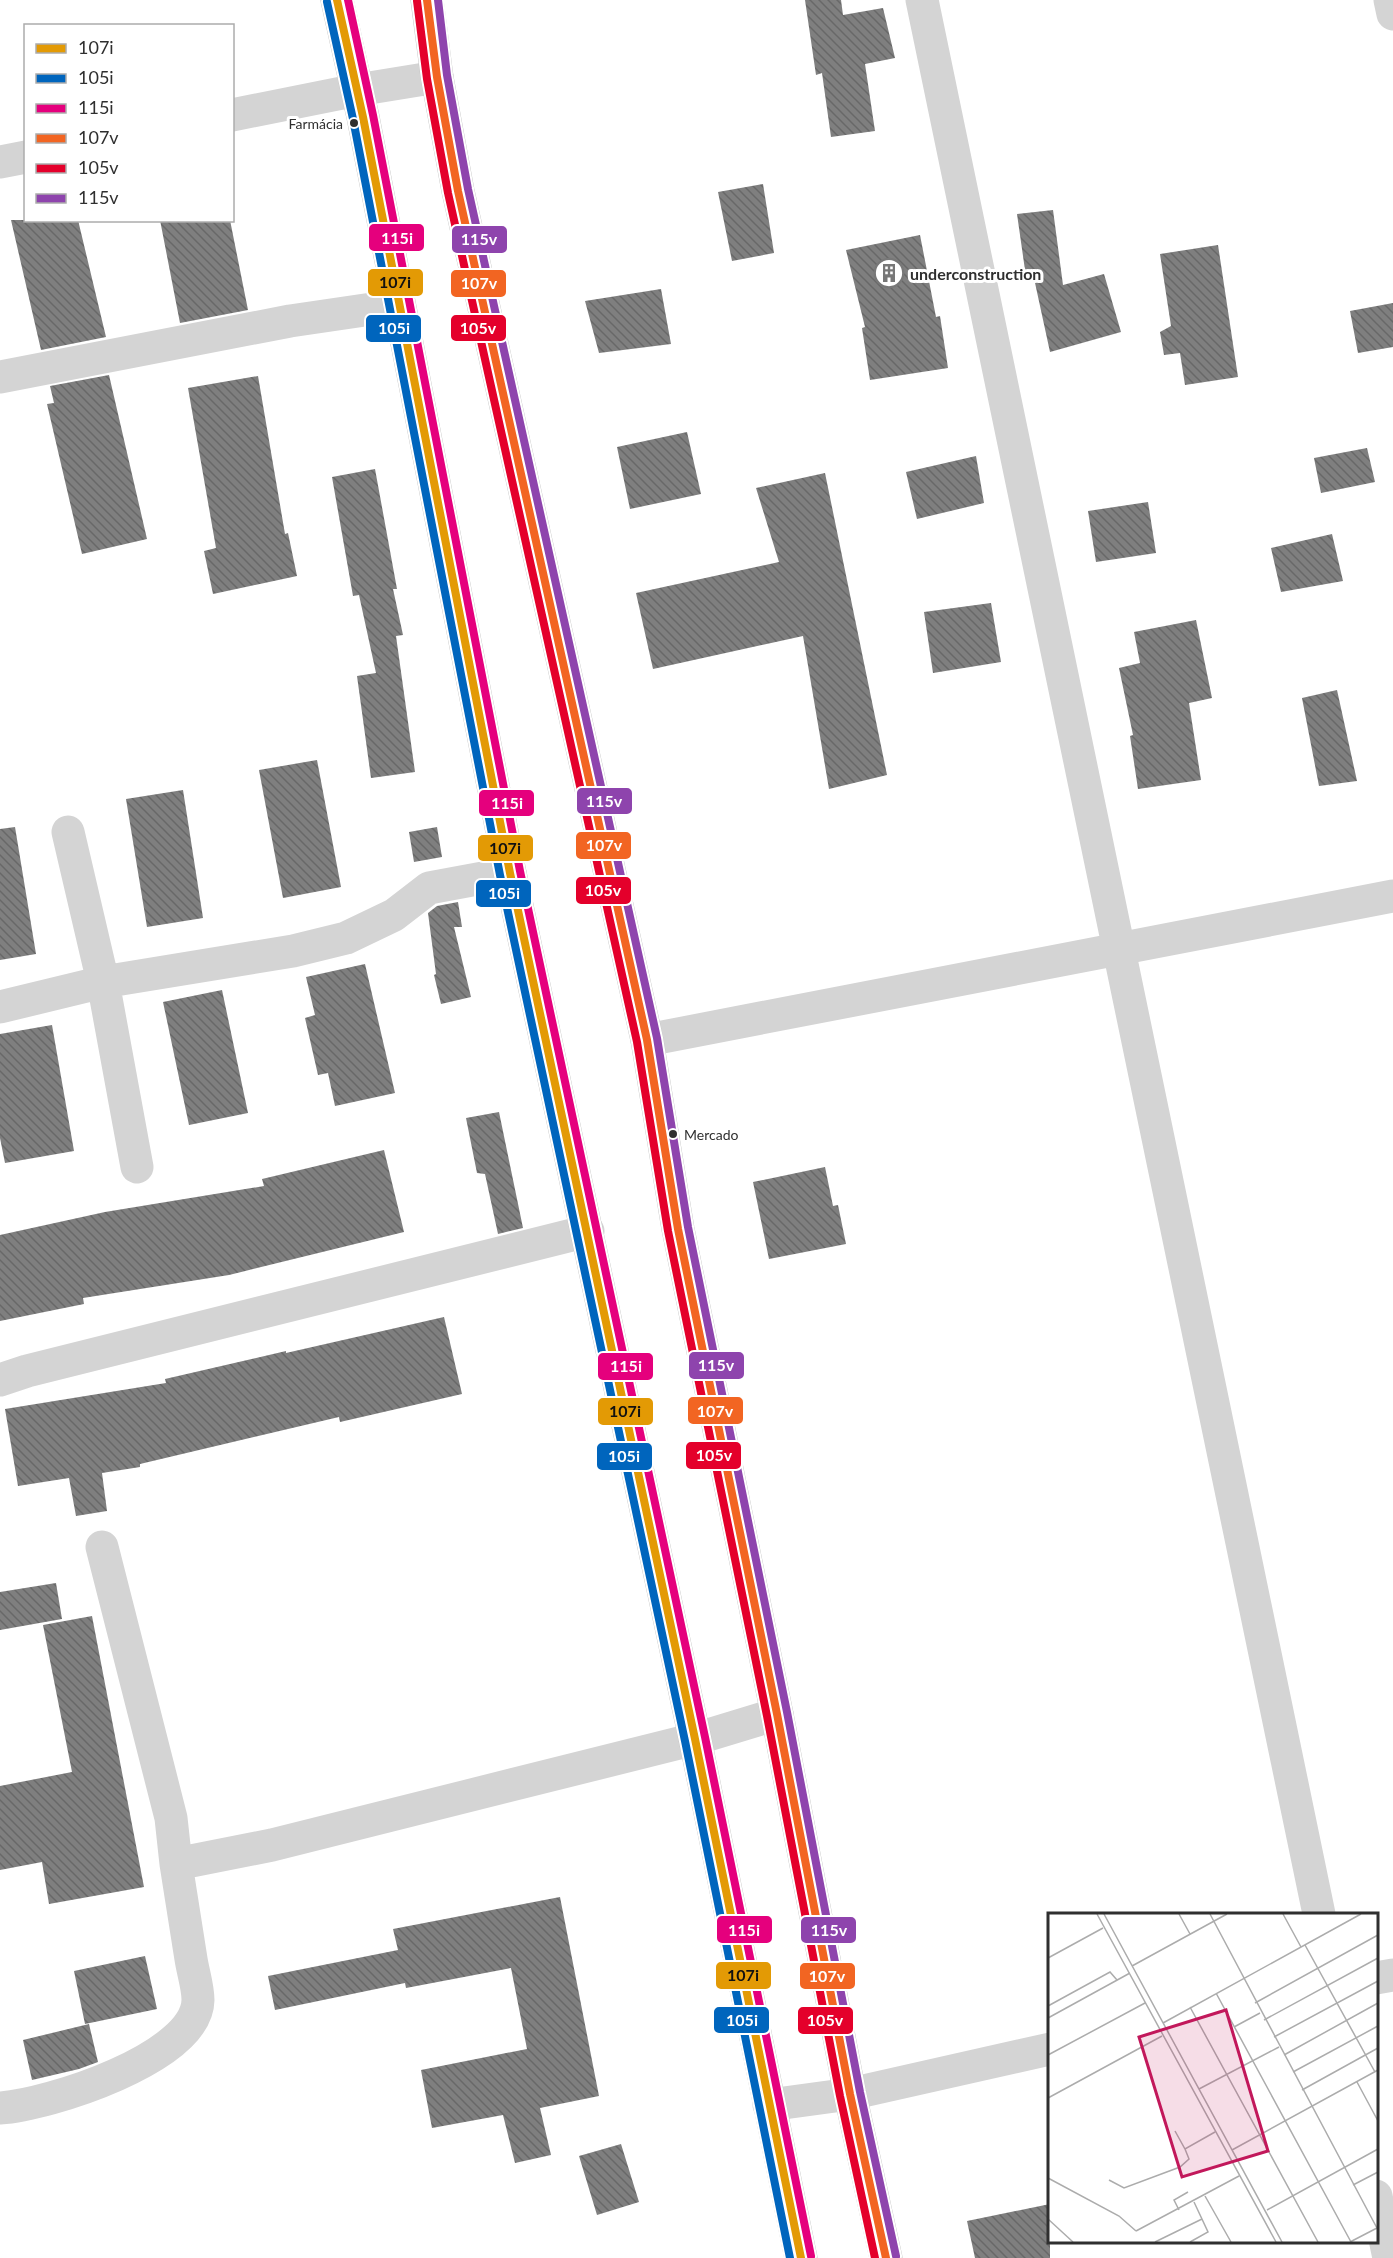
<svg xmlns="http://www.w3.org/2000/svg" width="1393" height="2258" viewBox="0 0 1393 2258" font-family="Lato,sans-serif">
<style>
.building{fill:url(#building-back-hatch)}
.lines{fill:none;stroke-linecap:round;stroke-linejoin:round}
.minor{stroke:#d4d4d4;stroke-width:33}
.highway{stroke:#c1c1c1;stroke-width:33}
.bus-1-casing{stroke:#fff;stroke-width:12}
.bus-2-casing{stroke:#fff;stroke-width:12}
.bus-3-casing{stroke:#fff;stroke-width:12}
.bus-4-casing{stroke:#fff;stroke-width:12}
.bus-5-casing{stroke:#fff;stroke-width:12}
.bus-6-casing{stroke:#fff;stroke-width:12}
.bus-1{stroke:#e39a05;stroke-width:8}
.bus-2{stroke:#0065bd;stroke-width:8}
.bus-3{stroke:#e5007d;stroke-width:8}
.bus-4{stroke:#f26522;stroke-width:8}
.bus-5{stroke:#e4002b;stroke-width:8}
.bus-6{stroke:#8e44ad;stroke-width:8}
.bus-dot{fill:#2f2f2f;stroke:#fff;stroke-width:2}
.labels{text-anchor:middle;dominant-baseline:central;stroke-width:6;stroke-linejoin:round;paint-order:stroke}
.bus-label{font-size:14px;fill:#2f2f2f;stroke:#fff;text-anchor:end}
.poi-label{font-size:16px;font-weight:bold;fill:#2f2f2f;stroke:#fff;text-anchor:start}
.inset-road{fill:none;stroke:#acacac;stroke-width:1.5}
.view{fill:#c2185b;fill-opacity:0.15;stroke:#c2185b;stroke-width:3}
.inset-edge{fill:none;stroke:#2f2f2f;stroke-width:3}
.line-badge{stroke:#fff;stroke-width:2}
.badge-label{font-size:16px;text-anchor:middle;font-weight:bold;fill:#fff}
.pale-badge-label{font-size:16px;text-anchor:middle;font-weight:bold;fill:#111}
</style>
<defs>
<pattern id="building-back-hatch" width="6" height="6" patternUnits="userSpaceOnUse" patternTransform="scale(1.5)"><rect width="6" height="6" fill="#7f7f7f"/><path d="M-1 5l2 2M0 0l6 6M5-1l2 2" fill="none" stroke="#686868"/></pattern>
</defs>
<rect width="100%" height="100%" fill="#fff"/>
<path class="building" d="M 805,0 L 841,0 L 843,15 L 883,8 L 895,58 L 865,64 L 875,131 L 831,137 L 822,73 L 816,75 Z
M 763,184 L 774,253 L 732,261 L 718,192 Z
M 1053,210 L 1063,285 L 1104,274 L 1121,332 L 1050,352 L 1032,269 L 1025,270 L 1017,214 Z
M 11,220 L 78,220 L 106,337 L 41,350 Z
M 160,220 L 230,220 L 248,310 L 180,323 Z
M 920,235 L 936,317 L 940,316 L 948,368 L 870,380 L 862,328 L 865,327 L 846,250 Z
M 1218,245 L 1238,377 L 1185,385 L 1180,353 L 1164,355 L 1160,332 L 1171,326 L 1160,254 Z
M 661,289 L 671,344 L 599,353 L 585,301 Z
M 1393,303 L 1393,347 L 1358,353 L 1350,311 Z
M 109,375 L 147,539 L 82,554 L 47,404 L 54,403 L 50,386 Z
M 258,376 L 285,534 L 288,533 L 297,576 L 213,594 L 204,551 L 216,548 L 188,388 Z
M 687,432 L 701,494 L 630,509 L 617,447 Z
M 1367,448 L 1375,482 L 1321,493 L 1314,458 Z
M 976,456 L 984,503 L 917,519 L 906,472 Z
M 375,469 L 397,589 L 393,589 L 403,635 L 396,636 L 415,772 L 371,778 L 357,676 L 376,673 L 359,595 L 353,596 L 332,477 Z
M 825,473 L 887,775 L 829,789 L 803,636 L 653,669 L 636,593 L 779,562 L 756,488 Z
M 1148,502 L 1156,553 L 1096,562 L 1088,511 Z
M 1332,534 L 1343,581 L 1281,592 L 1271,548 Z
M 991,603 L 1001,662 L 933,673 L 924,612 Z
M 1196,620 L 1212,698 L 1189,703 L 1201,780 L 1138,789 L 1130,736 L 1133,735 L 1119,668 L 1140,663 L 1134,632 Z
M 1337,690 L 1357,781 L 1319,786 L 1302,698 Z
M 317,760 L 341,887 L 283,898 L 259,770 Z
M 183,790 L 203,918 L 147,927 L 126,799 Z
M 15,827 L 36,954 L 0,960 L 0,829 Z
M 437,827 L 442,857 L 414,862 L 409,832 Z
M 458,902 L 462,927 L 454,927 L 471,997 L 441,1004 L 434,975 L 436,974 L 428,913 L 437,906 Z
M 365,964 L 395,1093 L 335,1106 L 328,1073 L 318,1075 L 305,1018 L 315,1015 L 306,977 Z
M 222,990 L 248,1113 L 189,1125 L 163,1002 Z
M 52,1025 L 74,1151 L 5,1163 L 0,1138 L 0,1034 Z
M 499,1112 L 523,1228 L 498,1234 L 485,1174 L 477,1173 L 466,1118 Z
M 384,1150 L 404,1232 L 229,1275 L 83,1298 L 84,1304 L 0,1321 L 0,1235 L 105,1212 L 264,1186 L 262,1179 Z
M 825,1167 L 833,1206 L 838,1205 L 846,1244 L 769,1259 L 753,1182 Z
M 444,1317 L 462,1394 L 340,1422 L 339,1417 L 140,1464 L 140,1467 L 102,1473 L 107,1511 L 76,1516 L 69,1478 L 18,1486 L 5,1409 L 166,1383 L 165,1379 L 286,1351 L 286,1353 Z
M 56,1583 L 62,1619 L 0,1630 L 0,1592 Z
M 92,1616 L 144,1887 L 49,1904 L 42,1862 L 0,1870 L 0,1786 L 72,1772 L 43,1625 Z
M 560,1897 L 599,2096 L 540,2108 L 551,2155 L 515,2163 L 503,2115 L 432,2128 L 421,2070 L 527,2049 L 511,1968 L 406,1988 L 405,1983 L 275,2010 L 268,1976 L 398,1950 L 393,1929 Z
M 145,1956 L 157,2009 L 85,2024 L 74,1971 Z
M 89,2024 L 98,2062 L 79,2069 L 32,2080 L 23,2040 Z
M 621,2144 L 639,2202 L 597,2215 L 579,2156 Z
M 1050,2204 L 1050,2258 L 975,2258 L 967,2221 Z"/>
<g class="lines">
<path class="minor" d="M 922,0 L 1319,1914
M 1390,0 L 1393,14
M 232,115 L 357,90 L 437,77
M 0,162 L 26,157
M 0,377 L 290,321 L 399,305
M 68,832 L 103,982 L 137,1167
M 0,1007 L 103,982 L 293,951 L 346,938 L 394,915 L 429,888 L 510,873
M 647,1040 L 1393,896
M 0,1380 L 27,1371 L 588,1231
M 102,1547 L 171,1818 L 176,1864 L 272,1845 L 695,1739 L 777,1714
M 1376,1978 L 1393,1975
M 769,2105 L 850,2094 L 1050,2049
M 0,2108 C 48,2105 197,2058 198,2000 C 198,1987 193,1972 191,1959 C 186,1928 181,1896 176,1864
M 1376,2196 L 1389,2258"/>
<path class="highway" d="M 337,0 L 363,117 L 510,873 L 695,1739 L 801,2258
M 427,0 L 437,77 L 458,191 L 647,1040 L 678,1229 L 777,1714 L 850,2094 L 886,2258"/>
<g class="bus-1-casing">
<path id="bus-1" d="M 337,0 L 363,117 L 510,873 L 695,1739 L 801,2258"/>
</g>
<g class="bus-2-casing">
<path id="bus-2" d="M 327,2 L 353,119 L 500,875 L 685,1741 L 790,2258"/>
</g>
<g class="bus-3-casing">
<path id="bus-3" d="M 348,0 L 373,115 L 520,871 L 705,1737 L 811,2256"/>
</g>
<g class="bus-4-casing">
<path id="bus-4" d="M 427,0 L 437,77 L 458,191 L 647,1040 L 678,1229 L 777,1714 L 850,2094 L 886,2258"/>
</g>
<g class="bus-5-casing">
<path id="bus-5" d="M 417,1 L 427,79 L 448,193 L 637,1042 L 668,1231 L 767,1716 L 840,2096 L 875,2258"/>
</g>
<g class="bus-6-casing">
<path id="bus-6" d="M 438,0 L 447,75 L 468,189 L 657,1038 L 688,1227 L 787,1712 L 860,2092 L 896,2256"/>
</g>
<use href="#bus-1" class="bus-1"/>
<use href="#bus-2" class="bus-2"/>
<use href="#bus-3" class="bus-3"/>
<use href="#bus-4" class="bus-4"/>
<use href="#bus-5" class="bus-5"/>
<use href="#bus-6" class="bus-6"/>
</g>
<defs>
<g id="building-ring" transform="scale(1.5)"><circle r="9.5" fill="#fff" stroke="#787878" stroke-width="1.5"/><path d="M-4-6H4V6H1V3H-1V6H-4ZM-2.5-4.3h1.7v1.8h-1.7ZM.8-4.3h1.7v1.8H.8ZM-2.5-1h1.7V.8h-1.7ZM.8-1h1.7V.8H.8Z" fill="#787878"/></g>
</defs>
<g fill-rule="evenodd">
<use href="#building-ring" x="889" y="273"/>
</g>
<g class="bus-dot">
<circle cx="354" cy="123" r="5"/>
<circle cx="673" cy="1134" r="5"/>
</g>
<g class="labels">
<g class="bus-label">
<text x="343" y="123">Farmácia</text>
<text x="684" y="1134" text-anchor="start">Mercado</text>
</g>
<g class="poi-label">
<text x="910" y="273">underconstruction</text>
</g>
</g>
<g transform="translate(1048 1913)">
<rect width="330" height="330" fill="#fff"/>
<path class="inset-road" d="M 49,1 L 228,329M 56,1 L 234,329M 131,1 L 142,21M 162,1 L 330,317M 235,1 L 253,34M 257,32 L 327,159M 0,45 L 55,15M 84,53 L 179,1M 168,80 L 303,329M 207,90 L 330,22M 0,93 L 62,59 L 69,67M 142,94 L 270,329M 0,105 L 82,60M 216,107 L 330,45M 115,110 L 313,1M 186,114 L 212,100M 226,124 L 330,68M 0,142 L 97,90M 236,142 L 330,90M 245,159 L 330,113M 309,169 L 330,208M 151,176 L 231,134M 254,177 L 330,135M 0,185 L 114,123M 127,218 L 137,236 L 167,219M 184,237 L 330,157M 0,265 L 71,303 L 88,318M 61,267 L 76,275 L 132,254 L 141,246 L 137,236M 305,272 L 330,259M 157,283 L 183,329M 131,297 L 126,287 L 140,279M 219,297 L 330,236M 0,306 L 25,329M 88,318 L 191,263M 107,329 L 154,306M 142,329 L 160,319 L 146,289M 302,329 L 329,315"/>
<path class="view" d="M 178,97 L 220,238 L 134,264 L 91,124 Z"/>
<rect width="330" height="330" class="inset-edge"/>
</g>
<g class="line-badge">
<rect x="368" y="223" width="57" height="29" rx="6" fill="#e5007d"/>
<rect x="451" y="225" width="57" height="29" rx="6" fill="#8e44ad"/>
<rect x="367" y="268" width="57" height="29" rx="6" fill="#e39a05"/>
<rect x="450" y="269" width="57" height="29" rx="6" fill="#f26522"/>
<rect x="450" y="314" width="57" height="28" rx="6" fill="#e4002b"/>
<rect x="365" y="314" width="57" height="29" rx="6" fill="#0065bd"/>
<rect x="576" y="787" width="57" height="28" rx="6" fill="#8e44ad"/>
<rect x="478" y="789" width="57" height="28" rx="6" fill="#e5007d"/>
<rect x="575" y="831" width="57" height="29" rx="6" fill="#f26522"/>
<rect x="477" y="834" width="57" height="28" rx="6" fill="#e39a05"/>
<rect x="575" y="876" width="57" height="29" rx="6" fill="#e4002b"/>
<rect x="475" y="879" width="57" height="29" rx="6" fill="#0065bd"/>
<rect x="688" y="1351" width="57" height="29" rx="6" fill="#8e44ad"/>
<rect x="597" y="1352" width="57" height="29" rx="6" fill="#e5007d"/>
<rect x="687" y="1396" width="57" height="29" rx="6" fill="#f26522"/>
<rect x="597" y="1397" width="57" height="29" rx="6" fill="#e39a05"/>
<rect x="685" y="1441" width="57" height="29" rx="6" fill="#e4002b"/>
<rect x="596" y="1442" width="57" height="29" rx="6" fill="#0065bd"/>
<rect x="716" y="1915" width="57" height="29" rx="6" fill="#e5007d"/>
<rect x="800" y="1916" width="57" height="28" rx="6" fill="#8e44ad"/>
<rect x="715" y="1961" width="57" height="29" rx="6" fill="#e39a05"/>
<rect x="799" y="1962" width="57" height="28" rx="6" fill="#f26522"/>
<rect x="713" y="2006" width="57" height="28" rx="6" fill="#0065bd"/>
<rect x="797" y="2006" width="57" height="29" rx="6" fill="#e4002b"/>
</g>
<g class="badge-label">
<text x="397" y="244">115i</text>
<text x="479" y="245">115v</text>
<text x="479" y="289">107v</text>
<text x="478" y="334">105v</text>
<text x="394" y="334">105i</text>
<text x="604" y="807">115v</text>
<text x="507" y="809">115i</text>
<text x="604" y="851">107v</text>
<text x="603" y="896">105v</text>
<text x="504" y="899">105i</text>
<text x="716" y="1371">115v</text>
<text x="626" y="1372">115i</text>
<text x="715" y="1417">107v</text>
<text x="714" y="1461">105v</text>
<text x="624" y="1462">105i</text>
<text x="744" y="1936">115i</text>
<text x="829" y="1936">115v</text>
<text x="827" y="1982">107v</text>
<text x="742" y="2026">105i</text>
<text x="825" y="2026">105v</text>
</g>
<g class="pale-badge-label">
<text x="395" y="288">107i</text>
<text x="505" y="854">107i</text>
<text x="625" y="1417">107i</text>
<text x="743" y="1981">107i</text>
</g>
<rect x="24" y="24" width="210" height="198" fill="#ffffff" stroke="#acacac" stroke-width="1.5"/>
<rect x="36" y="44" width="30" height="9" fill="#e39a05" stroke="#acacac" stroke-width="1.5"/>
<text x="78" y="54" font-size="18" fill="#2f2f2f">107i</text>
<rect x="36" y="74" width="30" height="9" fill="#0065bd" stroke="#acacac" stroke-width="1.5"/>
<text x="78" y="84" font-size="18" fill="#2f2f2f">105i</text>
<rect x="36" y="104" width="30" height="9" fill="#e5007d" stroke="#acacac" stroke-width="1.5"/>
<text x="78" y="114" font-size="18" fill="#2f2f2f">115i</text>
<rect x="36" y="134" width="30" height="9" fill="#f26522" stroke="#acacac" stroke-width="1.5"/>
<text x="78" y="144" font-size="18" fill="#2f2f2f">107v</text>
<rect x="36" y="164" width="30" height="9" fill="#e4002b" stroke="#acacac" stroke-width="1.5"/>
<text x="78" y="174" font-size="18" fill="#2f2f2f">105v</text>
<rect x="36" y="194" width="30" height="9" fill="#8e44ad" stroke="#acacac" stroke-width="1.5"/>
<text x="78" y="204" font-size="18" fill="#2f2f2f">115v</text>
</svg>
